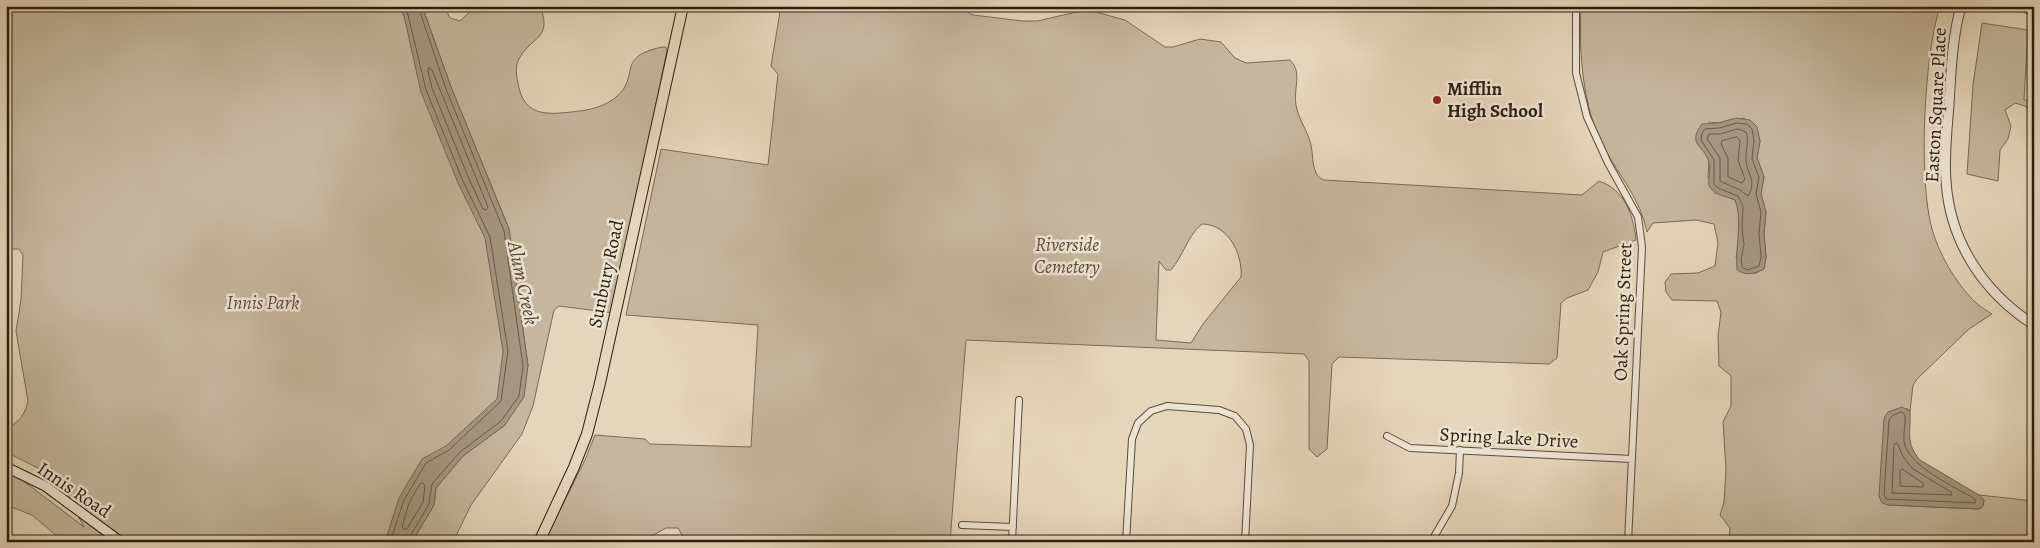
<svg xmlns="http://www.w3.org/2000/svg" width="2040" height="548" viewBox="0 0 2040 548" font-family="Alegreya,serif">
<style>
.green{fill:#c5b69d;stroke:#786a56;fill-rule:evenodd}
.water{fill:#a59680;stroke:#746653}
.lines{fill:none;stroke-linecap:round;stroke-linejoin:round}
.shore{stroke:#685a48;stroke-width:1}
.minor-casing{stroke:#594b3a;stroke-width:8}
.tertiary-casing{stroke:#594b3a;stroke-width:11}
.secondary-casing{stroke:#2a1d0f;stroke-width:11}
.primary-casing{stroke:#2a1d0f;stroke-width:12}
.minor{stroke:#eee4d2;stroke-width:6}
.tertiary{stroke:#eee4d2;stroke-width:9}
.secondary{stroke:#eee4d2;stroke-width:9}
.primary{stroke:#e5d5ba;stroke-width:10}
.poi-dot{fill:#8f2418;stroke:#eee4d2;stroke-width:2}
.labels{text-anchor:middle;dominant-baseline:central;stroke-width:5;stroke-linejoin:round;paint-order:stroke}
.poi-label{font-size:19px;font-weight:bold;fill:#2a1d0f;stroke:#eee4d2;text-anchor:start}
.street-label{font-size:19px;fill:#2a1d0f;stroke:#eee4d2}
.park-label{font-size:19px;font-style:italic;fill:#584b3a;stroke:#eee4d2}
.water-label{font-size:20px;font-style:italic;fill:#554737;stroke:#eee4d2}
</style>
<rect width="100%" height="100%" fill="#e5d5ba"/>
<filter id="stains"><feTurbulence type="fractalNoise" baseFrequency=".004" numOctaves="4"/><feColorMatrix values="0 0 0 0 .2 0 0 0 0 .09 0 0 0 0 .02 0 0 0 .5 -.17"/></filter>
<radialGradient id="worn" r=".72"><stop offset=".6" stop-color="#630" stop-opacity="0"/><stop offset="1" stop-color="#630" stop-opacity=".3"/></radialGradient>
<path class="green" d="M 6,6 L 410,6 L 466,148 L 518,358 L 501,407 L 462,442 L 400,542 L 64,542 L 32,515 L 6,505 L 6,471 L 17,476 L 84,527 L 52,468 L 46,472 L 6,452 L 6,429 C 19,422 25,415 28,401 L 16,331 L 21,300 L 23,255 L 19,249 L 6,249 Z
M 422,6 L 444,6 L 450,18 L 460,21 L 476,6 L 540,6 C 553,39 532,36 520,57 C 515,65 516,74 518,83 C 524,120 551,114 580,111 C 595,109 612,104 623,90 C 634,74 624,60 648,51 C 654,49 659,47 666,47 L 667,50 L 614,313 L 559,306 L 554,310 L 533,406 L 522,434 L 471,505 L 453,542 L 412,542 L 434,505 L 436,488 L 463,456 L 505,425 L 528,366 L 509,229 L 451,87 Z
M 781,6 L 954,6 L 973,15 L 1022,21 L 1037,21 L 1077,12 L 1096,12 L 1125,20 L 1165,47 L 1173,47 L 1200,39 L 1221,42 L 1235,58 L 1246,63 L 1290,60 C 1303,73 1293,88 1296,105 C 1298,119 1308,131 1311,145 C 1313,155 1312,164 1316,173 C 1318,177 1320,178 1324,180 L 1582,195 L 1599,181 C 1625,190 1633,214 1636,240 L 1603,252 L 1598,272 L 1588,290 L 1567,298 L 1561,303 L 1557,358 L 1549,364 L 1339,357 L 1332,364 L 1327,449 L 1317,457 L 1309,449 L 1309,361 L 1304,354 L 966,340 L 950,542 L 686,542 L 678,528 L 666,528 L 641,542 L 544,542 L 585,460 L 595,435 L 645,439 L 650,444 L 751,447 L 758,325 L 626,315 L 661,149 L 768,165 L 778,74 L 771,66 ZM 1202,224 C 1228,224 1243,254 1241,277 L 1203,324 L 1191,343 L 1156,340 L 1159,261 L 1166,270 L 1171,270 C 1183,256 1188,235 1202,224 Z
M 1581,6 L 1940,6 C 1924,56 1918,179 1932,229 C 1939,254 1955,282 1974,301 C 1979,306 1986,310 1992,314 L 1969,329 L 1917,379 L 1913,385 L 1910,411 L 1907,408 L 1888,505 L 1979,509 L 1983,506 L 1984,500 L 1979,495 L 2034,501 L 2034,542 L 1729,542 L 1730,528 L 1720,515 L 1724,502 L 1726,469 L 1723,422 L 1731,406 L 1731,376 L 1719,366 L 1718,336 L 1721,312 L 1717,301 L 1672,300 L 1666,292 L 1665,282 L 1671,274 L 1698,273 L 1715,266 L 1718,243 L 1714,224 L 1696,220 L 1653,223 L 1647,232 C 1640,198 1620,177 1604,148 C 1582,105 1579,54 1581,6 ZM 1744,118 L 1760,141 L 1757,158 L 1764,177 L 1761,194 L 1766,212 L 1764,234 L 1766,257 L 1764,269 L 1754,274 L 1736,258 C 1739,245 1741,212 1735,200 L 1726,196 L 1708,178 L 1709,161 L 1705,153 L 1709,122 L 1718,123 Z
M 1982,23 L 2028,30 L 2024,100 L 2034,101 L 2034,114 L 2025,106 L 2015,103 L 2005,110 L 2011,126 L 2008,139 L 2000,150 L 1998,181 L 1967,174 L 1973,85 Z"/>
<path class="water" d="M 399,6 L 422,6 L 451,87 L 509,229 L 528,366 L 524,397 L 505,425 L 463,456 L 436,488 L 434,505 L 412,542 L 385,542 L 399,498 L 422,459 L 446,446 L 497,399 L 503,351 L 485,238 L 458,183 L 421,92 L 404,16 Z
M 1736,118 L 1750,120 L 1757,127 L 1760,141 L 1757,158 L 1764,177 L 1761,194 L 1766,212 L 1764,234 L 1766,257 L 1764,269 C 1753,274 1747,276 1737,270 C 1735,251 1743,217 1735,200 L 1715,193 L 1709,186 C 1708,178 1711,170 1709,162 C 1705,146 1686,145 1702,124 L 1718,123 Z
M 1902,407 L 1910,411 C 1911,432 1905,443 1920,460 L 1979,495 L 1984,500 L 1983,506 L 1979,509 L 1888,505 L 1882,503 L 1879,496 L 1884,418 L 1888,412 Z"/>
<g class="lines">
<path class="shore" d="M 429,68 L 432,70 L 488,207 L 486,210 L 483,209 L 469,179 L 432,88 L 428,71 Z
M 1737,123 L 1747,124 L 1752,129 L 1754,141 L 1752,159 L 1759,177 L 1756,194 L 1761,212 L 1759,233 L 1761,257 L 1759,266 L 1747,270 L 1742,267 L 1741,259 L 1744,245 L 1742,228 L 1743,206 L 1738,196 L 1718,188 L 1714,184 L 1714,160 L 1701,140 L 1702,133 L 1705,129 L 1719,128 Z
M 1738,129 L 1746,132 C 1749,141 1746,148 1746,157 C 1745,172 1758,180 1748,196 L 1740,190 L 1720,181 L 1720,158 L 1707,139 L 1709,134 L 1720,134 Z
M 1737,137 L 1740,141 L 1738,160 L 1745,179 L 1742,183 L 1728,177 L 1728,158 L 1721,144 L 1722,141 Z
M 1902,412 L 1905,415 C 1906,424 1903,433 1904,442 C 1910,468 1954,486 1975,499 L 1975,503 L 1886,499 L 1884,495 L 1889,420 L 1892,416 Z
M 1897,443 L 1904,458 L 1913,469 L 1951,492 L 1952,495 L 1892,493 L 1894,445 Z
M 1902,469 L 1923,483 L 1923,487 L 1900,486 L 1900,471 Z
M 423,483 L 425,486 L 423,502 L 407,529 L 404,529 L 402,527 L 409,503 L 420,484 Z
M 390,542 L 404,500 L 426,463 L 449,450 L 501,401 L 508,351 L 490,237 L 463,181 L 426,90 L 408,15 L 404,6
M 408,542 L 409,538 L 429,504 L 432,484 L 460,452 L 501,421 L 519,396 L 523,366 L 504,231 L 446,89 L 418,6"/>
<g class="minor-casing">
<path id="minor" d="M 1576,6 L 1576,73 L 1587,117 L 1608,163 L 1638,217 L 1642,247 L 1628,542
M 2021,7 L 2034,13
M 1387,436 L 1410,448 L 1632,459
M 962,525 L 1013,527
M 1012,542 L 1019,400
M 1126,542 L 1132,439 L 1138,423 L 1151,411 L 1167,406 L 1219,410 L 1235,416 L 1246,429 L 1250,445 L 1245,542
M 1431,542 L 1452,506 L 1459,473 L 1460,450"/>
</g>
<g class="tertiary-casing">
<path id="tertiary" d="M 1961,6 C 1952,39 1951,71 1949,105 C 1947,130 1944,156 1946,181 C 1950,242 1983,292 2034,325"/>
</g>
<g class="secondary-casing">
<path id="secondary" d="M 6,467 L 45,486 L 121,542"/>
</g>
<g class="primary-casing">
<path id="primary" d="M 539,542 L 574,467 L 587,434 L 600,383 L 683,6"/>
</g>
<use href="#minor" class="minor"/>
<use href="#tertiary" class="tertiary"/>
<use href="#secondary" class="secondary"/>
<use href="#primary" class="primary"/>
</g>
<circle class="poi-dot" cx="1437" cy="100" r="5"/>
<g class="labels">
<g class="poi-label">
<text x="1447" y="89">Mifflin<tspan x="1447" dy="22">High School</tspan></text>
</g>
<g class="street-label">
<text transform="translate(1936 105) rotate(-87)">Easton Square Place</text>
<text transform="translate(606 274) rotate(-78)">Sunbury Road</text>
<text transform="translate(1623 312) rotate(-88)">Oak Spring Street</text>
<text transform="translate(1509 438) rotate(3)">Spring Lake Drive</text>
<text transform="translate(74 490) rotate(34)">Innis Road</text>
</g>
<g class="park-label">
<text x="1067" y="245">Riverside<tspan x="1067" dy="22">Cemetery</tspan></text>
<text x="263" y="303">Innis Park</text>
</g>
<g class="water-label">
<text transform="translate(523 283) rotate(78)">Alum Creek</text>
</g>
</g>
<rect width="2040" height="548" fill="none" stroke="#e5d5ba" stroke-width="25"/>
<rect x="8" y="8" width="2025" height="533" fill="none" stroke="#2a1d0f" stroke-width="2.5"/>
<rect x="12" y="12" width="2015" height="523" fill="none" stroke="#2a1d0f"/>
<rect width="100%" height="100%" filter="url(#stains)"/>
<rect width="100%" height="100%" fill="url(#worn)"/>
</svg>
